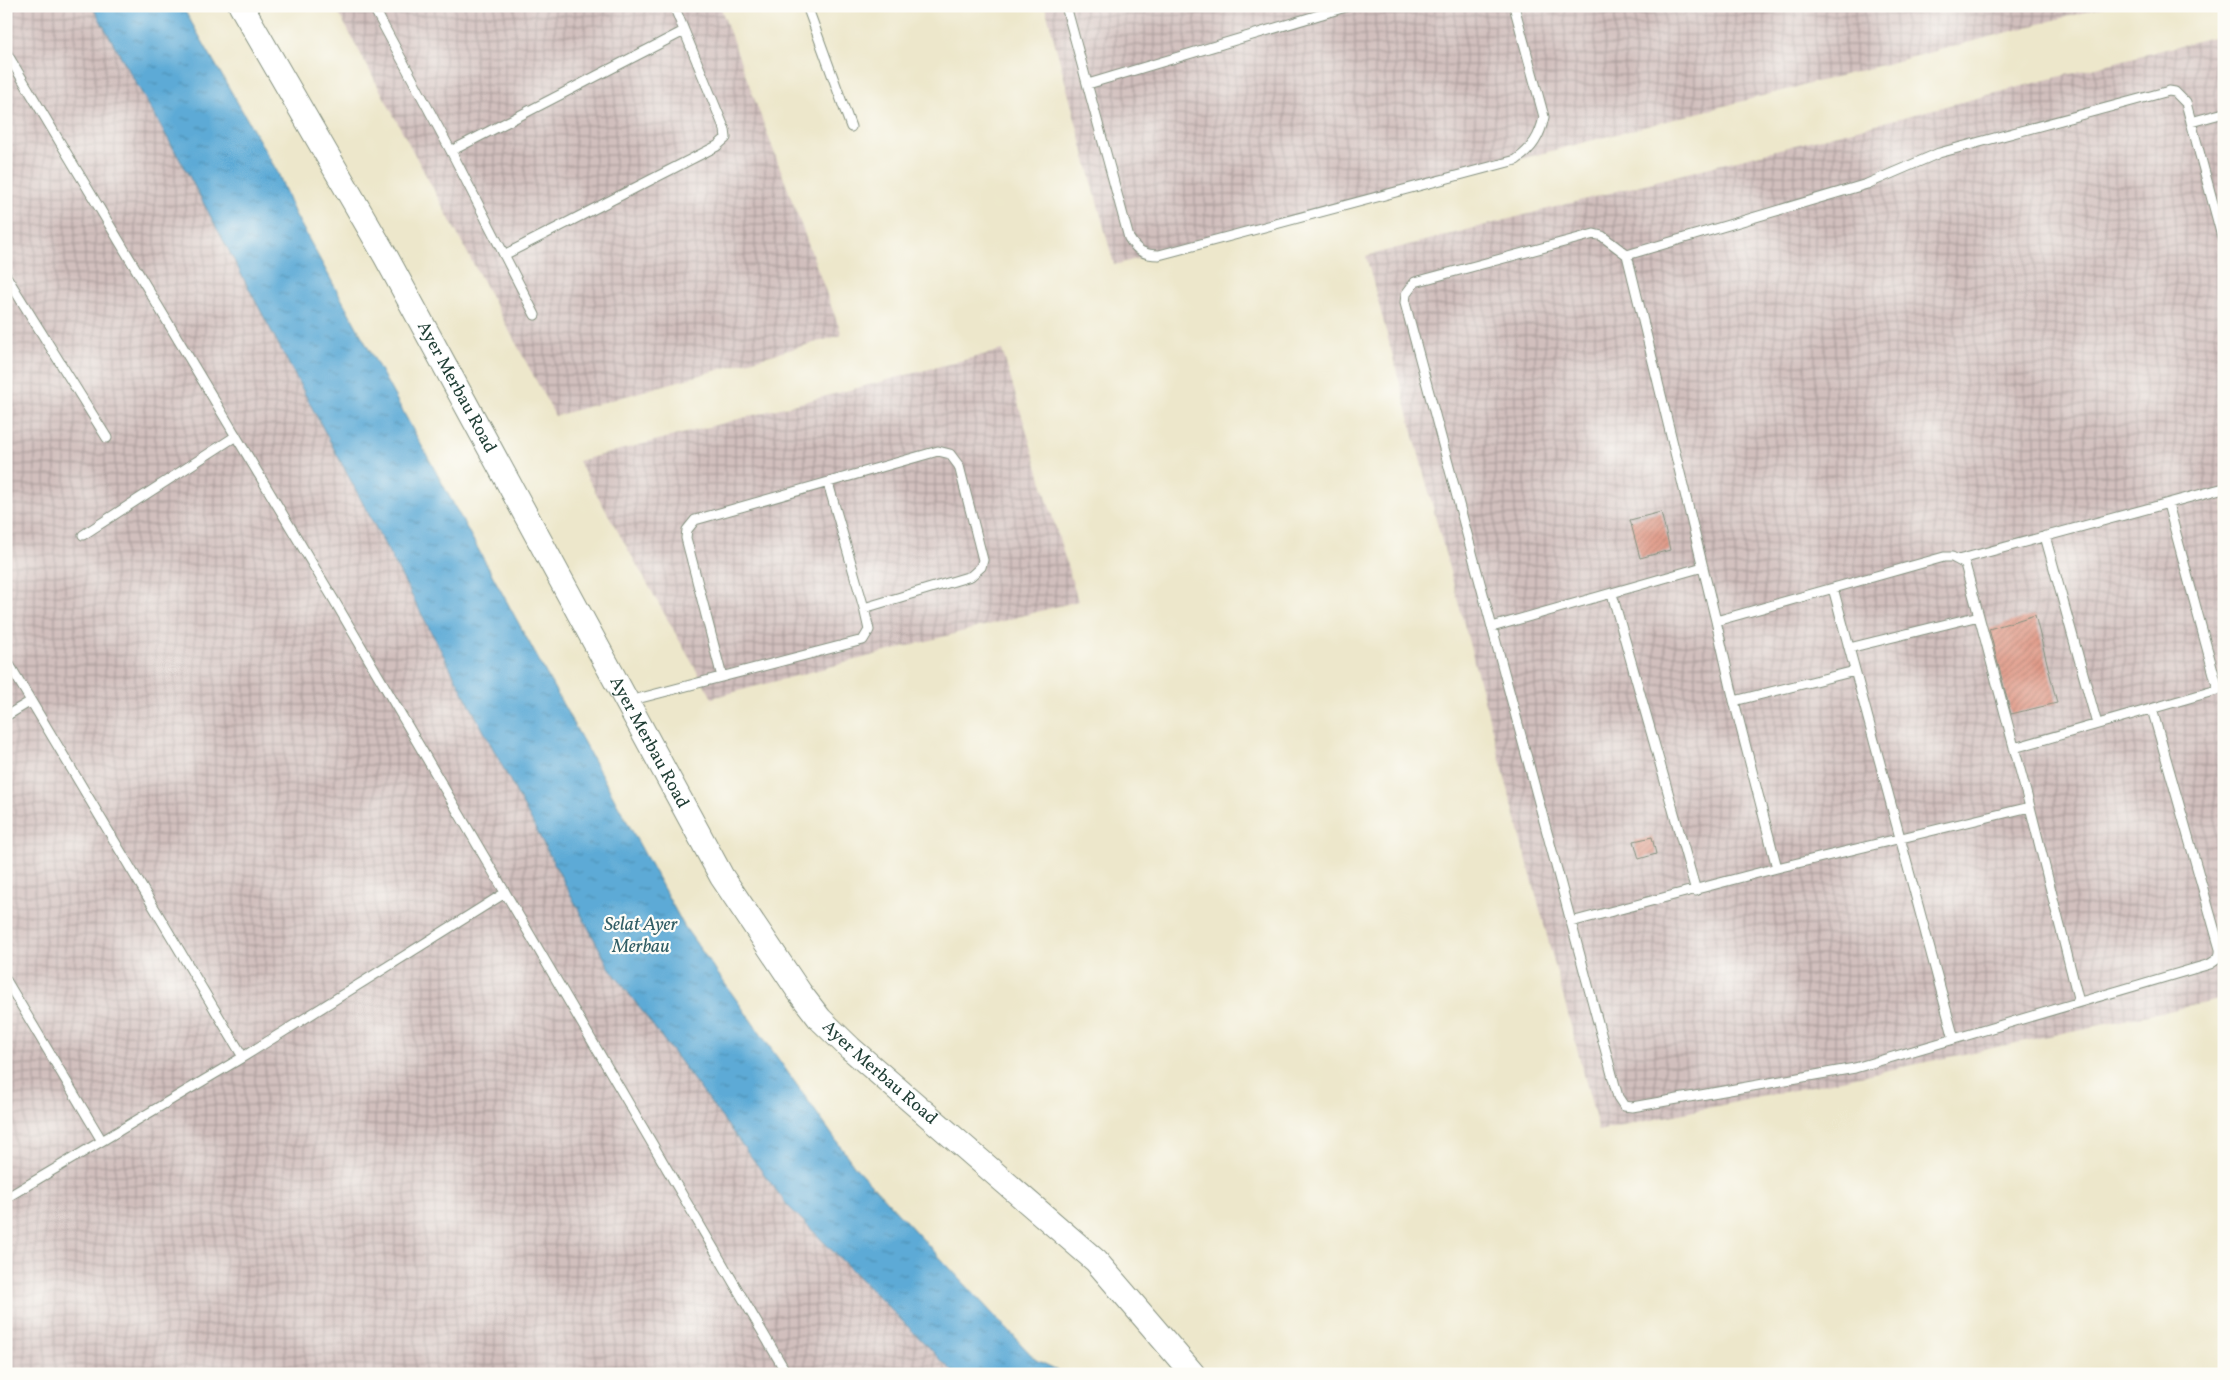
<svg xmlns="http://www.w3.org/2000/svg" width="2230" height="1380" viewBox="0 0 2230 1380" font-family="Vollkorn,serif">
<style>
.industrial{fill:url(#industrial-grid)}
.water{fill:url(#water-ripples);stroke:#3e7485}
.building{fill:url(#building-hatch)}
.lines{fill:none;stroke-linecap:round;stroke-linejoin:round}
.service-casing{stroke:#869280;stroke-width:11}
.tertiary-casing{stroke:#869280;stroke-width:26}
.service{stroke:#fff;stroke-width:9}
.tertiary{stroke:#fff;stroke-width:24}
.labels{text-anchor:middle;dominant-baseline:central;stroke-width:4.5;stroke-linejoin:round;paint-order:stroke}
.street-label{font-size:18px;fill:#1f3d34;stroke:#fdfcf7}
.water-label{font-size:19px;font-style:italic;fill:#325e65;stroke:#fdfcf7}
</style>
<defs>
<pattern id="industrial-grid" width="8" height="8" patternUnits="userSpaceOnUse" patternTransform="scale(1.25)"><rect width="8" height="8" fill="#d1bfbd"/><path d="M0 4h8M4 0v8" fill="none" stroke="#a99c9a"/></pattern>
<pattern id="water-ripples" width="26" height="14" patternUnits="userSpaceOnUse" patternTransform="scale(1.25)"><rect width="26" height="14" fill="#5daad6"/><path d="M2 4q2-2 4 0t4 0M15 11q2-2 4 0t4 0" fill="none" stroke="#4c8cae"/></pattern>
<pattern id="building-hatch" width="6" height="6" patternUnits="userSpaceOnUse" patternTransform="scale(1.25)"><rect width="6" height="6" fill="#de9380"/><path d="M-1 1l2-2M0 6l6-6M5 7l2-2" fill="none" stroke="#b3796a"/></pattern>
</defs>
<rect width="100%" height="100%" fill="#fdfcf7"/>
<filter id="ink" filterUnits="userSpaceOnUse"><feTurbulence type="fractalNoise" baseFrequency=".02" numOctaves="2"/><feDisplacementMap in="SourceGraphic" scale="10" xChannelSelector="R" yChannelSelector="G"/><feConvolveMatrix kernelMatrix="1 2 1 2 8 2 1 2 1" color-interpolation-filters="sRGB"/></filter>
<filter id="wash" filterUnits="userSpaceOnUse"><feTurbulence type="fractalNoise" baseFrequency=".0096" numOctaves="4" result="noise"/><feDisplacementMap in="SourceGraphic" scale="20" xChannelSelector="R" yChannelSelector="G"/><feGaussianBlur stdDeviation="1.12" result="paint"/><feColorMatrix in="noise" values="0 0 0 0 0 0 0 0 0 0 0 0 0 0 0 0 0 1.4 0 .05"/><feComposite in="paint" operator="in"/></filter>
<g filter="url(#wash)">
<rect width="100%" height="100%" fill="#ede7cb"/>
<path class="industrial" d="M 6,6 L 92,6 L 187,172 L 609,967 L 788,1206 L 955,1374 L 6,1374 Z
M 335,6 L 720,6 L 842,335 L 555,416 Z
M 1045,6 L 2108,6 L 1114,265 Z
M 2224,34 L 2224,999 L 1599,1131 L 1366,256 Z
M 1002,350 L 1078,601 L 712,698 L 578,461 Z"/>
<path class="water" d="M 92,6 L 182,6 L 278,173 L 294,212 L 684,926 L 855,1167 L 1036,1360 L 1066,1374 L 955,1374 L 788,1206 L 609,967 L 187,172 Z"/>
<g id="blocks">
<path class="building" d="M 1661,512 L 1670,550 L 1640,558 L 1630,520 Z
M 2035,615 L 2057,703 L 2011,714 L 1989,629 Z
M 1652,837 L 1656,854 L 1639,859 L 1634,841 Z"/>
</g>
</g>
<g filter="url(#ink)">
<use href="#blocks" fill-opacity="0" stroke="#869280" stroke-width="1"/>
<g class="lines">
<g class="service-casing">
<path id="service" d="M 373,6 L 451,151 L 535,315
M 807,6 L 851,127
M 1066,6 L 1129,238 C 1137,251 1144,255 1159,255 L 1516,160 C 1532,149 1540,136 1544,117 L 1514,6
M 6,52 L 334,600 L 787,1374
M 1088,84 L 1349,6
M 2191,122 L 2224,113
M 451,151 L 684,31
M 504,255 L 717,146 L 726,138 L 725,130 L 674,6
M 1627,255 L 1867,184 L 1939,153 L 2169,91 L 2175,92 L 2186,103 L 2224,244
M 6,276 L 107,438
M 2168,504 L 2218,689
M 83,535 L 236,436
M 2045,536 L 2097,724
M 1958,560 L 2224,488
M 1833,588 L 1954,1039
M 1612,594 L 1696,891
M 1716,621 L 1944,557 L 1952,557 L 1965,564 L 2030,807 L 2079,1002
M 1492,627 L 1703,567
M 1849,648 L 1979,616
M 6,659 L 243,1057
M 722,677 L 686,538 L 687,530 L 695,520 L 938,451 L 950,454 L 959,466 L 983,560 L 981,567 L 971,576 L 864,608
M 629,701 L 863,640 L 869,630 L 864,608 L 828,483
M 1734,701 L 1855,671
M 6,716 L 31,701
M 2014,748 L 2224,688
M 1777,868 L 1734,701 L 1716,621 L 1627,255 L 1602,236 L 1594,234 L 1415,282 L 1406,294 L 1405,303 L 1618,1097 L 1624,1106 L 1632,1107 L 1855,1068 L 2210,964 C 2216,960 2221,958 2220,949 L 2152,709
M 1571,922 L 1777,868 L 2030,807
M 6,980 L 102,1141
M 6,1198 L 243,1057 L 505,893"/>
</g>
<g class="tertiary-casing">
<g id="tertiary">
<path id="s1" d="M 241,6 L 386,257 L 722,877 L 800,993 L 820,1019 L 850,1048 L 1096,1261 L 1193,1374"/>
</g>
</g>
<use href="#service" class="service"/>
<use href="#tertiary" class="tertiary"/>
</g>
</g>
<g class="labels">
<g class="street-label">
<text stroke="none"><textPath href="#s1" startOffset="438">Ayer Merbau Road</textPath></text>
<text stroke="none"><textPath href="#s1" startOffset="842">Ayer Merbau Road</textPath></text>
<text stroke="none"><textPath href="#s1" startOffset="1248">Ayer Merbau Road</textPath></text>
</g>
<g class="water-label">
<text x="641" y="925">Selat Ayer<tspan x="641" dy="22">Merbau</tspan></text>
</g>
</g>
<rect width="2230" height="1380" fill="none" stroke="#fdfcf7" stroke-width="25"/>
</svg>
